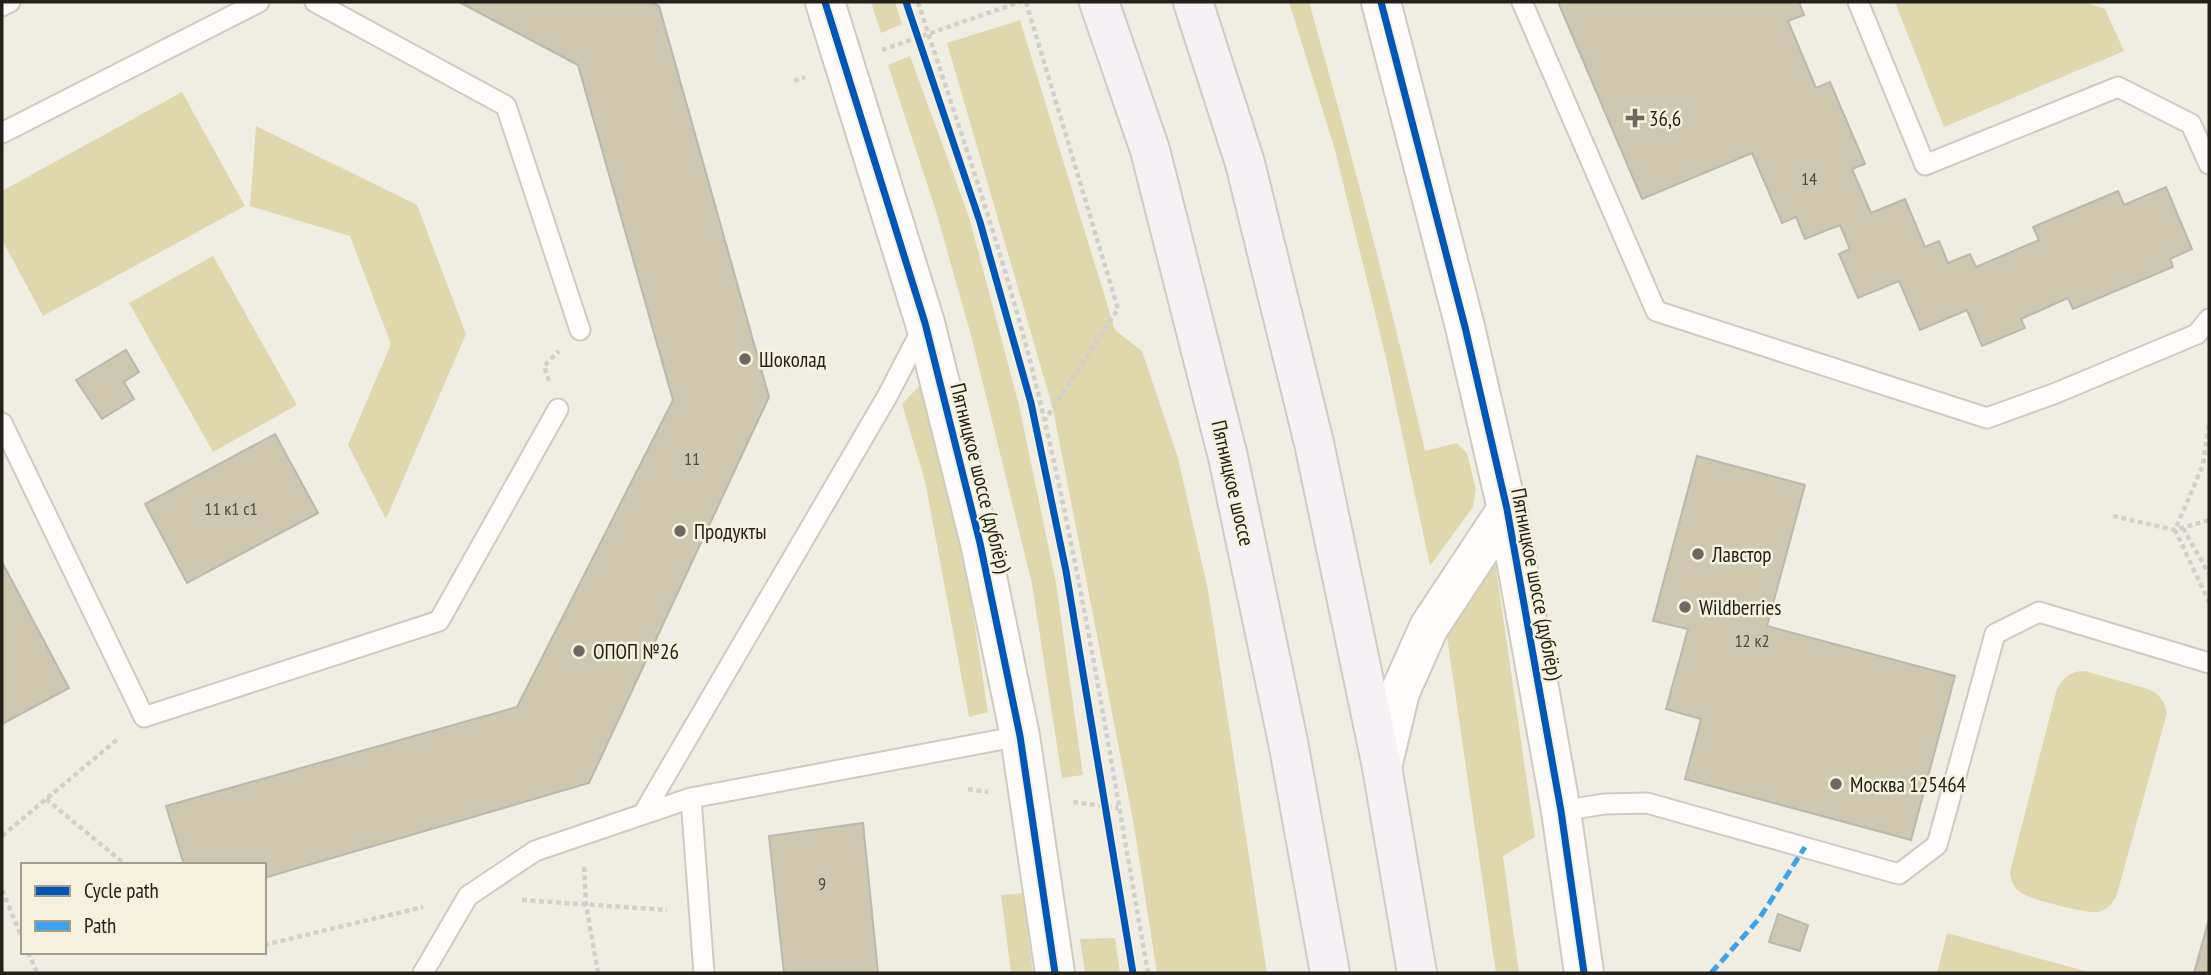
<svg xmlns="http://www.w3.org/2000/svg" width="2211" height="975" viewBox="0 0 2211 975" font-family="'PT Sans Narrow',sans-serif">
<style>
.green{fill:#e1d7ad}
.building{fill:#cdc8af;stroke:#bab8af;stroke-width:2}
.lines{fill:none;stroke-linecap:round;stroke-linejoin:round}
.service-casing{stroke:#cdcbc2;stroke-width:23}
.minor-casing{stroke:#cdcbc2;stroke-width:42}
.primary-casing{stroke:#cdccc7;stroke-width:42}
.path{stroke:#d1d0cd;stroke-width:4.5;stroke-dasharray:5 3.5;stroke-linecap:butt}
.service{stroke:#fdfcfb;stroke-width:19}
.minor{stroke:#fdfcfb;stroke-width:38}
.primary{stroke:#f5f2f5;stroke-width:38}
.quiet{stroke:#3ea2ea;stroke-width:5;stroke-dasharray:10 5;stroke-linecap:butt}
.cycleway-casing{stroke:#f6f1dd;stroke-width:11}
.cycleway{stroke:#0057b8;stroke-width:7}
.poi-dot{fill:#6b6960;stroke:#f6f1dd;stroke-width:2.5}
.labels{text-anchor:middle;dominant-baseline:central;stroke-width:5;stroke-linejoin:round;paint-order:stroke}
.number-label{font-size:18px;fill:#4e4b3f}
.poi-label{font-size:21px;fill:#23211a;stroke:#f6f1dd;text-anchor:start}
.street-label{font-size:21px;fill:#23211a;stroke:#f6f1dd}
</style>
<rect width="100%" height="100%" fill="#f0eee3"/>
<path class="green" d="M 871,2 L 895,2 L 902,24 L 881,33 Z
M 1289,2 L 1309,2 C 1351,151 1390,300 1425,451 L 1457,443 L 1467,453 L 1476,489 L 1473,507 L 1430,566 L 1386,358 L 1335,150 Z
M 1895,2 L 2084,2 L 2105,9 L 2124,51 L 1944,127 Z
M 1020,20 L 1115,330 L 1142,351 L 1178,458 L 1208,590 L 1267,973 L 1157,973 L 1134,826 L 1053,409 L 947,43 Z
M 910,56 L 969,217 L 1019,405 L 1056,583 L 1083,775 L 1062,778 L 1032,584 L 972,339 L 935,208 L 888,65 Z
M 182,92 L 245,206 L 43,316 L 2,240 L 2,191 Z
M 256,126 L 417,205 L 466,334 L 386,519 L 348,445 L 391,344 L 350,236 L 250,206 Z
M 213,256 L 297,405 L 213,452 L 129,303 Z
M 925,380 L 966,568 L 988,712 L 969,717 L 925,481 L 902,404 Z
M 1495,561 L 1535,837 L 1503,856 L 1519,973 L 1496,973 L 1447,637 Z
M 2085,671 L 2148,689 C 2159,694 2164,700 2167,713 L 2117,894 C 2113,903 2108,910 2098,912 C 2088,914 2033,900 2023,894 C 2014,889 2011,881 2010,872 L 2056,692 C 2061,678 2070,671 2085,671 Z
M 1023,893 L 1033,973 L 1011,973 L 1001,895 Z
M 1947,933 L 2092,973 L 1937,973 Z
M 1115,938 L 1120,973 L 1085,973 L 1080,939 Z"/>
<path class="building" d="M 459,2 L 651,2 L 659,6 L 769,397 L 589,783 L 264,878 L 264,865 L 184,865 L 166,806 L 517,707 L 673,400 L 578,65 Z
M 1558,2 L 1799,2 L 1804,15 L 1788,21 L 1816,88 L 1830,82 L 1865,164 L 1852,169 L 1871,213 L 1905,199 L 1925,247 L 1939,241 L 1948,263 L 1970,254 L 1976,267 L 2039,240 L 2033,227 L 2118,191 L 2124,205 L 2166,187 L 2192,249 L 2170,259 L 2173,267 L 2073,309 L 2068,298 L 2021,319 L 2025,328 L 1982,346 L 1967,310 L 1920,330 L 1899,281 L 1858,298 L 1839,254 L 1850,249 L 1840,225 L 1805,239 L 1796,217 L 1782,223 L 1752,153 L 1642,199 Z
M 126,350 L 139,372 L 124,382 L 134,399 L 102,419 L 76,380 Z
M 275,434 L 318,513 L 187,583 L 145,504 Z
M 1697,456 L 1805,485 L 1767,626 L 1955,676 L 1911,840 L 1685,779 L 1701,719 L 1666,709 L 1688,629 L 1653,621 Z
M 2,562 L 69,688 L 2,724 Z
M 863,823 L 878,973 L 784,973 L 769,836 Z
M 1778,914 L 1808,925 L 1800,951 L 1769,942 Z
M 2209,919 L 2209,973 L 2194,973 Z"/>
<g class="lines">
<g class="service-casing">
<path id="service" d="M 315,2 L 506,106 L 580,330
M 1522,2 L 1656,311 L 1987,418 L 2056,393 L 2197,334 L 2209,319
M 1858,2 L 1925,165 L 2118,87 L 2191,124 L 2209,164
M 2,6 L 10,2
M 2,133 L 259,2
M 2,423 L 144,717 L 439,621 L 558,409
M 691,798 L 704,973
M 1561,811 L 1604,804 L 1647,803 L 1899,874 L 1937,845 L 1995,634 L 2039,612 L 2209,663
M 643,814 L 888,395 L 923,327
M 423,973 L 468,896 L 535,851 L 691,798 L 1020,736"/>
</g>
<g class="minor-casing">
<path id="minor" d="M 825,2 L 925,323 L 980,543 L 1020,736 L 1055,973
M 1381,2 L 1465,327 L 1507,509 L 1561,811 L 1584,973
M 1382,767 L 1400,692 L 1429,627 L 1507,509"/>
</g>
<g class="primary-casing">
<path id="primary" d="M 1099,2 L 1150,150 L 1228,457 L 1288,742 L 1330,973
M 1193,2 L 1245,163 L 1314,443 L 1382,767 L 1417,973"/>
</g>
<path class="path" d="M 918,2 C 961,134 1008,266 1040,401 C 1085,590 1114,782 1148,973
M 1026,2 L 1118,309 L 1045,420
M 882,50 L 1020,2
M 794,81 L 805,77
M 549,381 L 544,366 L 559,351
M 2209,425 L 2203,465 L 2175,530 L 2209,602
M 2113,516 L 2175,530 L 2209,520
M 2183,528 L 2209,574
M 968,789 L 988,792
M 46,799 L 126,865
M 1073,802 L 1118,808
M 2,836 L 119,738
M 584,867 L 586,904 L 598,973
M 2,890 L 23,940
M 522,900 L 667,910
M 264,945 L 423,907
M 28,952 L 37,973
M 233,952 L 235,952"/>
<use href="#service" class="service"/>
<use href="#minor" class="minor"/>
<use href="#primary" class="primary"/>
<path class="quiet" d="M 1711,973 L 1759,919 L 1805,847"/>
<g class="cycleway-casing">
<path id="cycleway" d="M 825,2 L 925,323 L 980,543 L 1020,736 L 1055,973
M 906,2 L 980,222 L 1031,403 L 1066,571 L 1133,973
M 1381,2 L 1465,327 L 1507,509 L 1561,811 L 1584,973"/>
</g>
<use href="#cycleway" class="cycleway"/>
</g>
<g class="poi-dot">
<path d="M1631.5 107.5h7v7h7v7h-7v7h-7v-7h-7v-7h7z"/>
<circle cx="745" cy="359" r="7"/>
<circle cx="680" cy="531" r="7"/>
<circle cx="1698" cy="554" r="7"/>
<circle cx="1685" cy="607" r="7"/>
<circle cx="579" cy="651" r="7"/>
<circle cx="1836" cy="784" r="7"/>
</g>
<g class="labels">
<g class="number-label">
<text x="1809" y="178">14</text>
<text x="692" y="458">11</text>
<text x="231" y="508">11 к1 с1</text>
<text x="1752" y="640">12 к2</text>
<text x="822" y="883">9</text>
</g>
<g class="poi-label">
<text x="1649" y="118">36,6</text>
<text x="759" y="359">Шоколад</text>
<text x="694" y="531">Продукты</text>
<text x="1712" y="554">Лавстор</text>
<text x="1699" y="607">Wildberries</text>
<text x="593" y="651">ОПОП №26</text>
<text x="1850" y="784">Москва 125464</text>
</g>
<g class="street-label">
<text transform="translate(981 478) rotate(76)">Пятницкое шоссе (дублёр)</text>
<text transform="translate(1233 483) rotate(77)">Пятницкое шоссе</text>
<text transform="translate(1537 584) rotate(79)">Пятницкое шоссе (дублёр)</text>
</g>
</g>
<rect width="2211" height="975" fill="none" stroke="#23211a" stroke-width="7"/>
<rect x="21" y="863" width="245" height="91" fill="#f6f1dd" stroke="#a29e8f" stroke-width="2"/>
<rect x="35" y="886" width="35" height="10" fill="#0057b8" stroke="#a29e8f" stroke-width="2"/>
<text x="84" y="898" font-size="21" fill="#23211a">Cycle path</text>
<rect x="35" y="921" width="35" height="10" fill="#3ea2ea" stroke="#a29e8f" stroke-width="2"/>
<text x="84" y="933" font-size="21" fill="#23211a">Path</text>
</svg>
